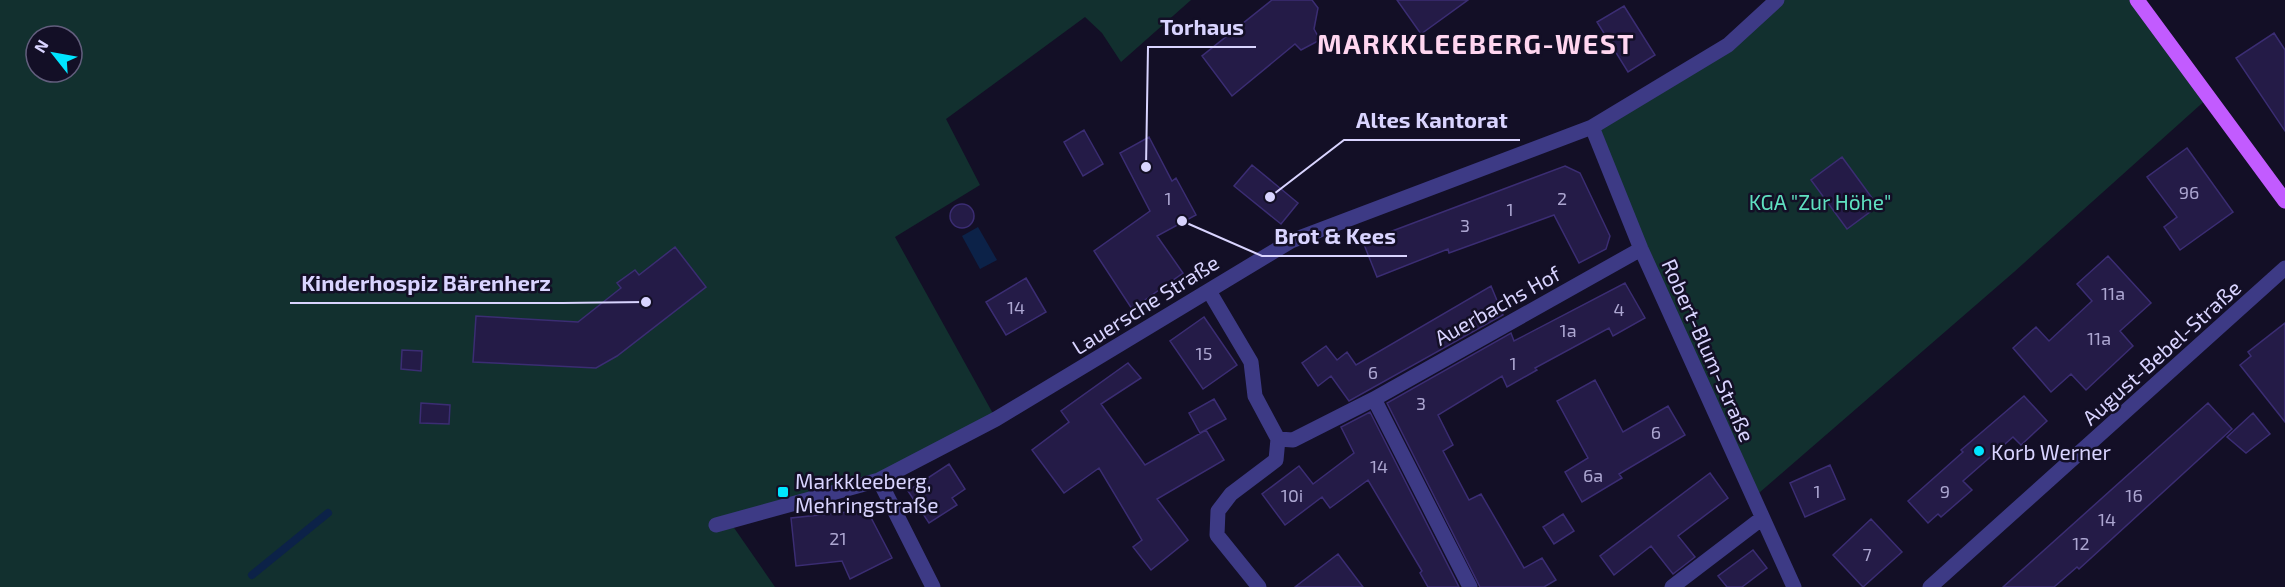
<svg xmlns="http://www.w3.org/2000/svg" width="2285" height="587" viewBox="0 0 2285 587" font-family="'Exo 2',sans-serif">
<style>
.green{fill:#12302f;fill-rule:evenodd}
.water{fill:#0c2248}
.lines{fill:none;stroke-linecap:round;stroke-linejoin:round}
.stream{stroke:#0c2248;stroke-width:8}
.building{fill:#241b47;stroke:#3b2d73;stroke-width:1.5}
.minor{stroke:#3d3a85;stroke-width:15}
.major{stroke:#c25bff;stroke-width:15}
.poi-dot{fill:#00e5ff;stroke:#130f26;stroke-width:2}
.labels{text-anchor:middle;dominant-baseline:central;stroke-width:5;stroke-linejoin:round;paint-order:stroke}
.number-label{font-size:18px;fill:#aca6d1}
.park-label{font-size:21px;fill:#5fe0c0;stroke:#130f26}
.street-label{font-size:21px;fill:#d9d4ff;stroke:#130f26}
.poi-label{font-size:21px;fill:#d9d4ff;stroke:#130f26;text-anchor:start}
.district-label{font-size:27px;font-weight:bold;letter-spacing:1.5px;fill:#ffd6f0;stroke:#130f26}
.leader{fill:none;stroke:#d9d4ff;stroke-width:2}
.callout-dot{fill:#d9d4ff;stroke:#130f26;stroke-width:2}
.callout-label{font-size:22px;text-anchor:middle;font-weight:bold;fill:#d9d4ff;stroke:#130f26;stroke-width:5;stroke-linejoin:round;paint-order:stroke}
</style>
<rect width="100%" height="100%" fill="#130f26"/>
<path class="green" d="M 0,0 L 1191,0 L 1121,62 L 1102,33 L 1085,17 L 946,119 L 980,185 L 895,237 L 996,419 L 879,480 L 730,522 L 775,587 L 0,587 ZM 36,36 L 72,36 L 72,72 L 36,72 Z
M 1777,0 L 2137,0 L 2209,97 L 2014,272 L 1752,499 L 1592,127 L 1728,45 Z"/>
<path class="water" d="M 978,227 L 997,260 L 980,269 L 962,236 Z"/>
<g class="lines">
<path class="stream" d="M 252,575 L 328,513"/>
</g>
<path class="building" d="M 1272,0 L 1312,0 L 1318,8 L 1314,29 L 1320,40 L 1301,50 L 1295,44 L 1232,96 L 1202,56 Z
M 1397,0 L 1468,0 L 1421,34 Z
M 1624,6 L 1655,55 L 1628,72 L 1597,22 Z
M 2274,33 L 2285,50 L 2285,131 L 2236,58 Z
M 1084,130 L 1103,164 L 1083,176 L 1064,142 Z
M 1149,137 L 1172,181 L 1176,178 L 1196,215 L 1157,236 L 1183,273 L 1132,309 L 1094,251 L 1150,211 L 1120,153 Z
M 2187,148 L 2233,212 L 2180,250 L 2164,227 L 2177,217 L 2147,177 Z
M 1842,157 L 1878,206 L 1847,229 L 1811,180 Z
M 1252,165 L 1298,203 L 1281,224 L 1234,186 Z
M 1565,166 L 1580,173 L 1610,236 L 1606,249 L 1579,263 L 1554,215 L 1449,253 L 1448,249 L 1377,277 L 1363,242 Z
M950 216a12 12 0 1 1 24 0a12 12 0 1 1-24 0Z
M 675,247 L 706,287 L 617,356 L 596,368 L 473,362 L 476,316 L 578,322 L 621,288 L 617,283 L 635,270 L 639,275 Z
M 2108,256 L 2151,303 L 2120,331 L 2133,346 L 2086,390 L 2071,374 L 2051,392 L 2013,348 L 2036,327 L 2049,341 L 2092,301 L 2077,284 Z
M 1026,278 L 1046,312 L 1006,335 L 986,302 Z
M 1625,283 L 1645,318 L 1613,336 L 1609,328 L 1535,368 L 1537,370 L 1507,387 L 1502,376 L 1438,415 L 1453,445 L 1443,451 L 1469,500 L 1481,494 L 1524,568 L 1542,558 L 1556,580 L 1544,587 L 1480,587 L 1387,403 L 1511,333 L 1514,341 Z
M 1491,286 L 1503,315 L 1349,401 L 1331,376 L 1318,386 L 1302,363 L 1326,346 L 1337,360 L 1347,352 L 1356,365 Z
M 1204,317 L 1237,365 L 1203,389 L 1170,341 Z
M 2285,323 L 2285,422 L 2240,365 L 2251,356 L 2248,352 Z
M 402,350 L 422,351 L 421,371 L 401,369 Z
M 1128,363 L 1141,378 L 1101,404 L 1145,465 L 1206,430 L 1224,460 L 1157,499 L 1188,540 L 1151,570 L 1133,547 L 1142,540 L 1099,468 L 1064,493 L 1032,450 L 1069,422 L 1061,411 Z
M 1595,380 L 1623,432 L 1668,406 L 1685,435 L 1619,474 L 1622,478 L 1582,502 L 1565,472 L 1588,458 L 1557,401 Z
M 2024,396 L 2047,421 L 2021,445 L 2013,437 L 1963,481 L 1972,490 L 1941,517 L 1938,514 L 1928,523 L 1908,501 L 1963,452 L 1961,450 Z
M 1214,399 L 1226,419 L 1200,433 L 1189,413 Z
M 421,403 L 450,405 L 449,424 L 420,423 Z
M 2208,403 L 2232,429 L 2079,569 L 2077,567 L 2054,587 L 2003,587 Z
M 1370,412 L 1459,587 L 1428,587 L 1420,573 L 1422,571 L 1368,480 L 1330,508 L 1322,497 L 1285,525 L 1262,494 L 1299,466 L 1313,484 L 1354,453 L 1341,427 Z
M 2253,413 L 2270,434 L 2246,453 L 2227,437 Z
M 949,464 L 965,489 L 952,498 L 957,505 L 929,523 L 908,491 Z
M 1830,465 L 1845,499 L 1805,517 L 1790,483 Z
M 1710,473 L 1728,498 L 1678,536 L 1695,557 L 1673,574 L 1651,546 L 1614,575 L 1600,556 Z
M 867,510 L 892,558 L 850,579 L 842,561 L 796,566 L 791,518 Z
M 1563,514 L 1574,531 L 1554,544 L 1543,527 Z
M 1871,519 L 1902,552 L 1863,587 L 1833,555 Z
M 1753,550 L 1767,568 L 1742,587 L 1727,587 L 1718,576 Z
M 1338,554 L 1363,587 L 1295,587 Z"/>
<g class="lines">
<path class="minor" d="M 1592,127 L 1641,249 L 1794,587
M 1209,291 L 1251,362 L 1255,396 L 1278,439 L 1293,440 L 1374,399 L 1641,249
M 1374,399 L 1470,587
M 879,480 L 933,587
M 716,525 L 879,480 L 996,419 L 1291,241 L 1592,127 L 1728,45 L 1777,0
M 1259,587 L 1217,535 L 1218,511 L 1231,494 L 1276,460 L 1278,439
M 1672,587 L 1761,519
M 1930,587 L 2285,268"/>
<path class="major" d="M 2137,0 L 2285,201"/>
</g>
<g class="poi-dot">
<circle cx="1979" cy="451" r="6"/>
<rect x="777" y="486" width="12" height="12" rx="3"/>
</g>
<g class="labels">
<g class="number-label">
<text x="2189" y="192">96</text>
<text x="1168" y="198">1</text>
<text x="1562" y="198">2</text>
<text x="1510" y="209">1</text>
<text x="1465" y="225">3</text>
<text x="2113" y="293">11a</text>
<text x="1016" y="307">14</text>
<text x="1619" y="309">4</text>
<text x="1568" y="330">1a</text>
<text x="2099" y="338">11a</text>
<text x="1204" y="353">15</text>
<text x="1513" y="363">1</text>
<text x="1373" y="372">6</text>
<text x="1421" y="403">3</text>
<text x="1656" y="432">6</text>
<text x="1379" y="466">14</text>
<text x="1593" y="475">6a</text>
<text x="1817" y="491">1</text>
<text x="1945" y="491">9</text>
<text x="1292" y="495">10i</text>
<text x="2134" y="495">16</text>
<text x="2107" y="519">14</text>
<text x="838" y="538">21</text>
<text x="2081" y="543">12</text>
<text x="1867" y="554">7</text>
</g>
<g class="park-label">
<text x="1820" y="201">KGA "Zur Höhe"</text>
</g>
<g class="street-label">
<text transform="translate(1145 304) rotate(-32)">Lauersche Straße</text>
<text transform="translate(1497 305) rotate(-29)">Auerbachs Hof</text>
<text transform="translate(1709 350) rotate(66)">Robert-Blum-Straße</text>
<text transform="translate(2161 352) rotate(-42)">August-Bebel-Straße</text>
</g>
<g class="poi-label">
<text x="1991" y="451">Korb Werner</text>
<text x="795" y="480">Markkleeberg,<tspan x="795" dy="24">Mehringstraße</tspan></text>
</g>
<g class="district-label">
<text x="1476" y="43">MARKKLEEBERG-WEST</text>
</g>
</g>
<path class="leader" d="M1146 167L1148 47H1256M1270 197L1344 140H1520M1182 221L1262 256H1407M646 302L563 303H290"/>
<g class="callout-dot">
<circle cx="1146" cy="167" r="6"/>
<circle cx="1270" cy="197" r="6"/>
<circle cx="1182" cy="221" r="6"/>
<circle cx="646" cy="302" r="6"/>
</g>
<g class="callout-label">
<text x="1202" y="35">Torhaus</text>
<text x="1432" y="128">Altes Kantorat</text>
<text x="1335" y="244">Brot &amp; Kees</text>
<text x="426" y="291">Kinderhospiz Bärenherz</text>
</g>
<g transform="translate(54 54) rotate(301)"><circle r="28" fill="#130f26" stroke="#625e7d" stroke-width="1.5"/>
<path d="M0-4.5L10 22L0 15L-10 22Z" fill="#00e5ff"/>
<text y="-9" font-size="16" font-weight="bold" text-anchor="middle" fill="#d9d4ff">N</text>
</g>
</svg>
